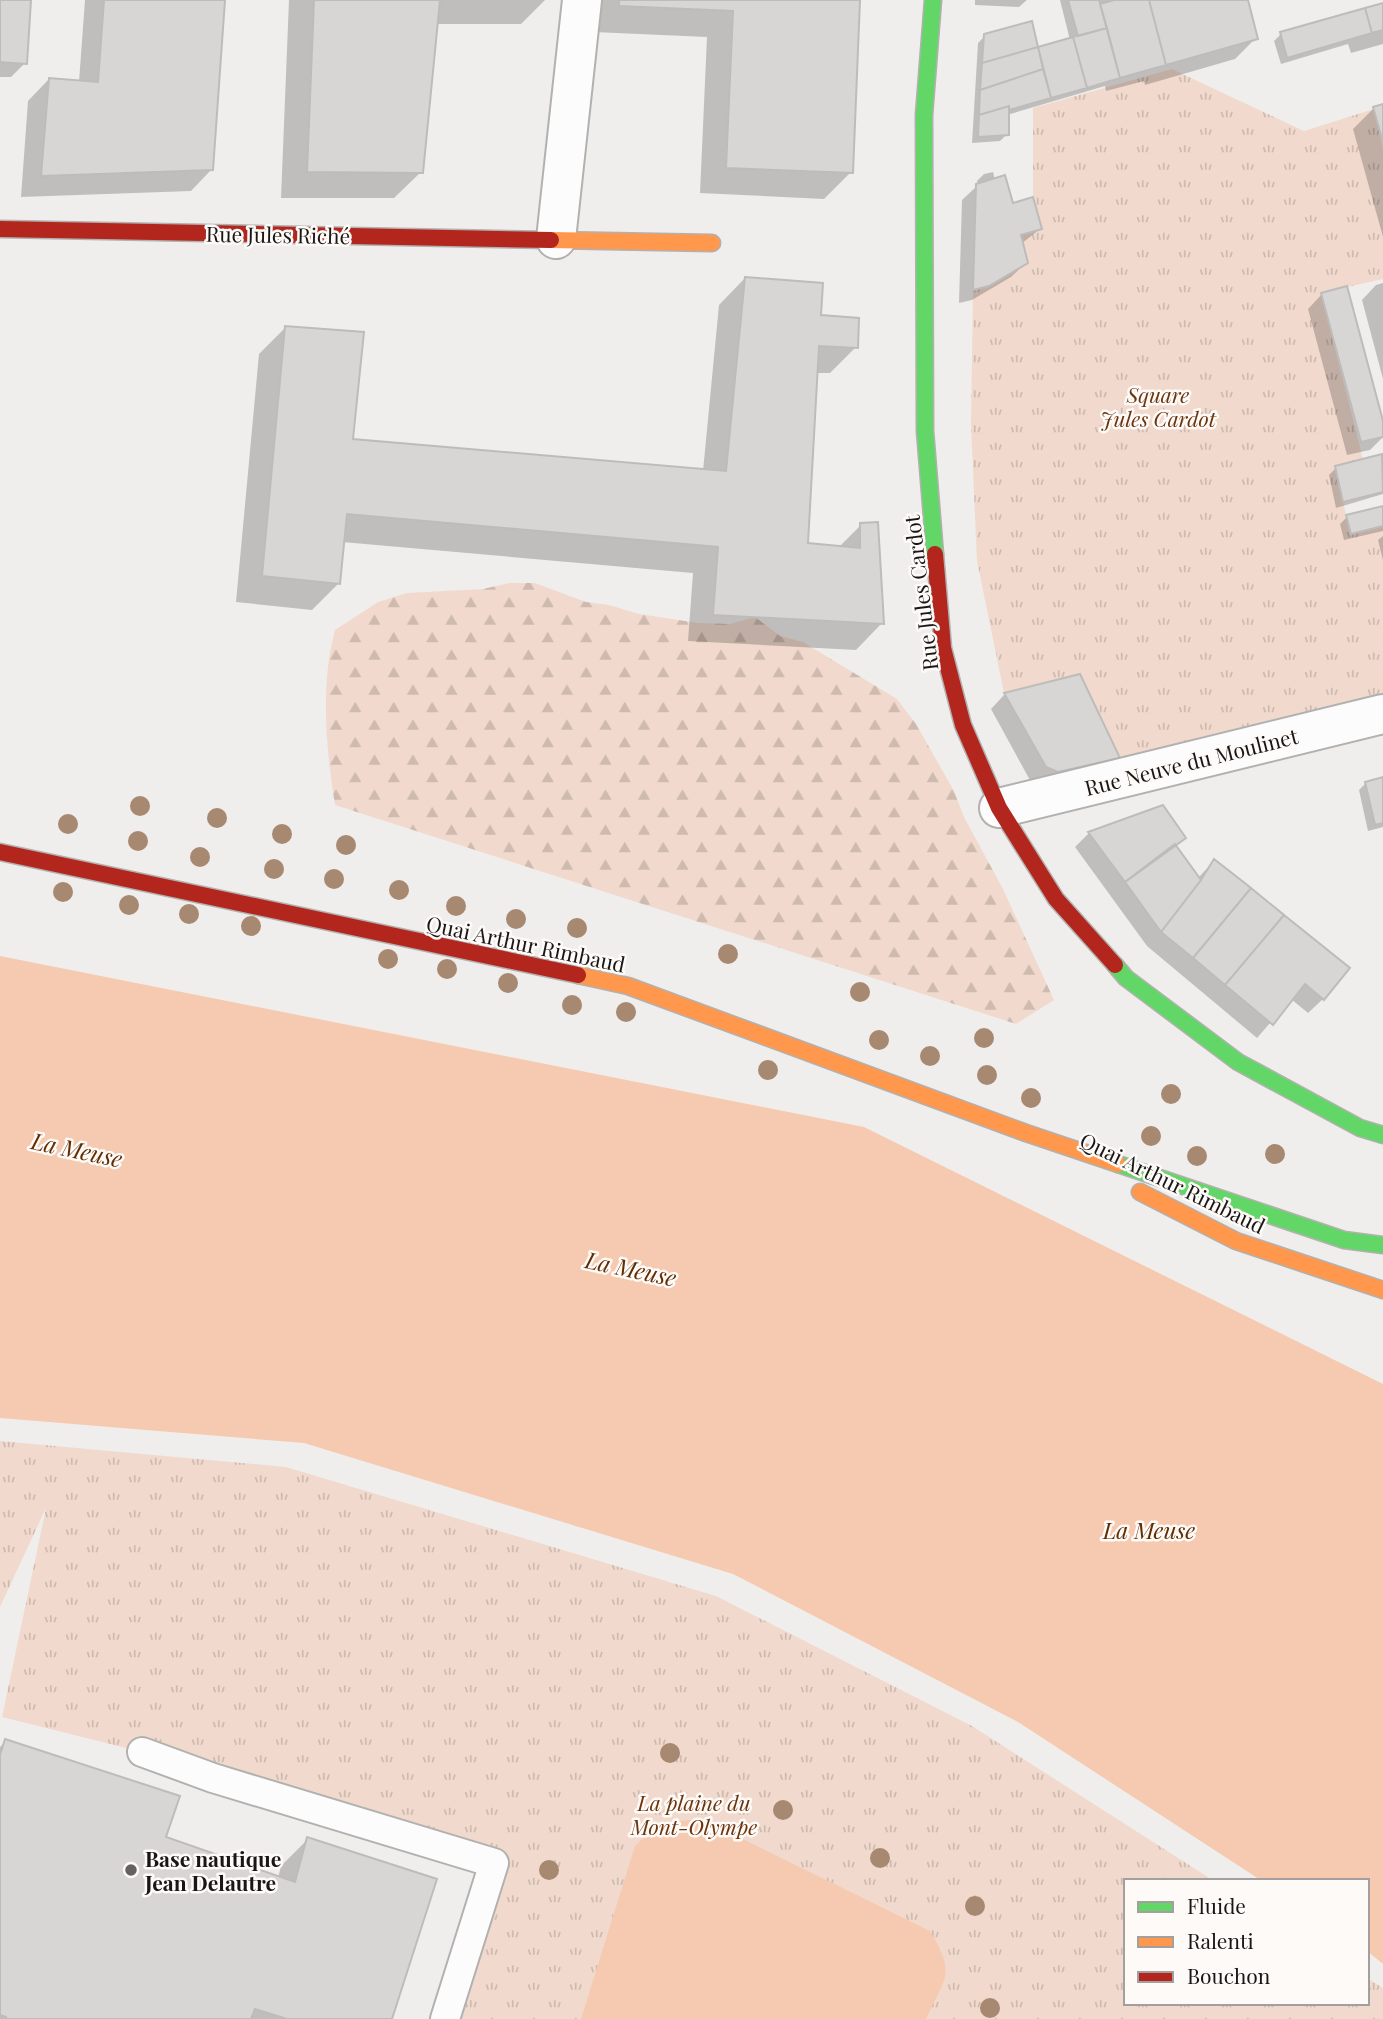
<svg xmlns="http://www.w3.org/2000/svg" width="1383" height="2019" viewBox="0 0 1383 2019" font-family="'Playfair Display',serif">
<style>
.forest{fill:url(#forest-firs)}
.park{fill:url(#park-tufts)}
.water{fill:#f5cab0}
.shadow{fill:#0003}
.building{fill:#d8d6d5;stroke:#bdbcbb;stroke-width:2}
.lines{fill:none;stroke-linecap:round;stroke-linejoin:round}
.lane-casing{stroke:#b2b1b0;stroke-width:32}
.street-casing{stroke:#b2b1b0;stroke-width:42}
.fast-casing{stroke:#b2b1b0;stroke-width:19}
.slow-casing{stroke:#b2b1b0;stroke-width:19}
.jam-casing{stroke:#b2b1b0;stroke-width:19}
.lane{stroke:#fdfcfc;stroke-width:28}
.street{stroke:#fdfcfc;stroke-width:38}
.fast{stroke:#63d668;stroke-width:16}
.slow{stroke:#ff974d;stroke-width:16}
.jam{stroke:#b3261e;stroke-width:16}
.tree{fill:#a78871}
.poi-dot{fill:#646261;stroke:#fefaf8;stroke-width:2.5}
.labels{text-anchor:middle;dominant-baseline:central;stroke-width:5;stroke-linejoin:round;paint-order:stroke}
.street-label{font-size:21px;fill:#181716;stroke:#fefaf8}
.park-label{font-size:21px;font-style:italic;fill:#6b340c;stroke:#fefaf8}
.poi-label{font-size:21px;font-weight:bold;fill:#181716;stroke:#fefaf8;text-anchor:start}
.water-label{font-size:23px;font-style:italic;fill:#622d01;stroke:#fefaf8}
</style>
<defs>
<pattern id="forest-firs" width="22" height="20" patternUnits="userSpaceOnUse" patternTransform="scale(1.75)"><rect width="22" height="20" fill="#f1dacd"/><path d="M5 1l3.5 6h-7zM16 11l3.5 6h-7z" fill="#cebaaf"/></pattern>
<pattern id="park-tufts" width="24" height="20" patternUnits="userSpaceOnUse" patternTransform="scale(1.75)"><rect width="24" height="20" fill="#f1dacd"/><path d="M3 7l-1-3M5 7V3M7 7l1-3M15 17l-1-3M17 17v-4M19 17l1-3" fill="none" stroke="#cebaaf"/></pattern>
</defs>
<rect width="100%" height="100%" fill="#f0eeec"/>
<path class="forest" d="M 509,583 L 535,583 L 586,602 L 609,605 L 639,614 L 698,623 L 730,624 L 755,617 L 780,636 L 803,642 L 897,699 L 916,724 L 954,791 L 964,817 L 1003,889 L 1054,1000 L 1016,1024 L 335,805 C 326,748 320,686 335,630 L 378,602 L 407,593 L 483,589 Z"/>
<path class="park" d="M 1172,69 L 1304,131 L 1374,109 L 1383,149 L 1383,279 L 1321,293 L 1363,459 L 1335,466 L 1350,533 L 1383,526 L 1383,697 L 1120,758 L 1080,674 L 1004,693 L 977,561 L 971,424 L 973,290 L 1028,263 L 1021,235 L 1042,229 L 1033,197 L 1033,108 Z
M 0,1441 L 286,1467 L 716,1596 L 972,1726 L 1214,1881 L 1126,1881 L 1126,2003 L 1367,2003 L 1367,1978 L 1383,1988 L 1383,2019 L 446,2019 L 493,1863 L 142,1752 L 2,1717 L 46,1508 L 0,1607 Z"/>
<path class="water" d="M 0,956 L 864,1127 L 1383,1384 L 1383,1964 L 1367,1951 L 1367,1881 L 1262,1881 L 1018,1722 L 733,1574 L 304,1443 L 0,1418 Z
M 690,1820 L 712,1824 L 930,1931 C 956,1974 946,1976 926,2019 L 581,2019 L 635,1846 C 654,1828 664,1821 690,1820 Z"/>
<path class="shadow" d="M 0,0 L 30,0 L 25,63 L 11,77 L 0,77 Z
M 85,0 L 223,0 L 212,169 L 191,191 L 21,197 L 28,101 L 49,79 L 79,82 Z
M 289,0 L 545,0 L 521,24 L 436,24 L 421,172 L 394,198 L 281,198 Z
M 595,0 L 859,0 L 851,172 L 824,199 L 700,193 L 707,37 L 593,32 Z
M 975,0 L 1027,0 L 1019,7 L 975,5 Z
M 1060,0 L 1247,0 L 1256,38 L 1235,59 L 1145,85 L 1144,81 L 1106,91 L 1105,86 L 1007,115 L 1007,134 L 1000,141 L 972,143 L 978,43 L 985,36 L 1037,49 L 1070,40 Z
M 1383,5 L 1383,44 L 1351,53 L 1348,44 L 1281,64 L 1274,41 L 1281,34 Z
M 1383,106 L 1383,237 L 1353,129 L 1374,108 Z
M 993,172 L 995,180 L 1012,205 L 1040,229 L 1021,244 L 1026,263 L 1011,277 L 972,300 L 959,303 L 962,200 L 978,185 L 977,181 L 984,174 Z
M 745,278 L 819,317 L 856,347 L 830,373 L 816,373 L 807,544 L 838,548 L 861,525 L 882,623 L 856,650 L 688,641 L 693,573 L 342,542 L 339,583 L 312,610 L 236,602 L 259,354 L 286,327 L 351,441 L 703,471 L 719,305 Z
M 1383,283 L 1383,379 L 1362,300 L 1376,285 Z
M 1322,294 L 1383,428 L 1383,437 L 1370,450 L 1347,455 L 1308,309 Z
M 1381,456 L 1383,494 L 1336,508 L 1329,475 L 1336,468 Z
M 1383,507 L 1383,531 L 1344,540 L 1340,524 L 1347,517 Z
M 1383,536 L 1383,560 L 1378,540 Z
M 1005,694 L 1117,758 L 1103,772 L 1031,782 L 991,709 Z
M 1383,778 L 1383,827 L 1368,831 L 1359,790 L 1366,783 Z
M 1089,833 L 1184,838 L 1175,847 L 1198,878 L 1214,861 L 1323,999 L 1308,1013 L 1291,999 L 1257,1038 L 1147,946 L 1075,847 Z
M 6,1741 L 164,1839 L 278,1878 L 281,1866 L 308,1839 L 391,2019 L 0,2019 L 0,1747 Z"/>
<path class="building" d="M 0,0 L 31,0 L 27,64 L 0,62 Z
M 104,0 L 225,0 L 213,170 L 41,176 L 49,78 L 98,82 Z
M 314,0 L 440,0 L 423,173 L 307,172 Z
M 619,0 L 860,0 L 853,173 L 726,168 L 733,11 L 619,6 Z
M 1068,0 L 1099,0 L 1107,28 L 1078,36 Z
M 1114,0 L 1149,0 L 1166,65 L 1120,78 L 1100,4 Z
M 1149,0 L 1248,0 L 1258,39 L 1166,65 Z
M 1383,3 L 1383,30 L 1372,33 L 1365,8 Z
M 1365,8 L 1372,33 L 1287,58 L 1280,32 Z
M 1032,21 L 1038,47 L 982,63 L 984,34 Z
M 1107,28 L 1120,78 L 1087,88 L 1073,37 Z
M 1073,37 L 1087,88 L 1051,98 L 1038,47 Z
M 1038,47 L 1043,69 L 980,90 L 982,63 Z
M 1043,69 L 1051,98 L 1009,110 L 1009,106 L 979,115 L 980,90 Z
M 1383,104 L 1383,142 L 1373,107 Z
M 1009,106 L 1009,135 L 978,137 L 979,115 Z
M 1005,175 L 1013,203 L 1033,197 L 1042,229 L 1021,235 L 1028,263 L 989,286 L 973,290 L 976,184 Z
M 745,277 L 823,283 L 821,315 L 859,318 L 858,348 L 819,346 L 808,543 L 860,548 L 860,523 L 878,522 L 884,624 L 713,615 L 718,547 L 347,514 L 340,584 L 262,576 L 285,326 L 364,332 L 353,439 L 726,471 Z
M 1347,286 L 1383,421 L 1383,437 L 1361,442 L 1321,293 Z
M 1382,454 L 1383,492 L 1343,502 L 1335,466 Z
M 1383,506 L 1383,526 L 1351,534 L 1346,515 Z
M 1080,674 L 1120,758 L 1058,772 L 1046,767 L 1004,693 Z
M 1383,777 L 1383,823 L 1375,825 L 1365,782 Z
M 1163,805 L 1186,838 L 1125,882 L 1088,832 Z
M 1175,844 L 1201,880 L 1161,932 L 1125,882 Z
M 1214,859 L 1251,888 L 1193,958 L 1161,932 L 1201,880 Z
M 1251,888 L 1284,915 L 1225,985 L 1193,958 Z
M 1284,915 L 1350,968 L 1324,1000 L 1305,984 L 1273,1025 L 1225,985 Z
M 5,1739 L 180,1796 L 166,1837 L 295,1882 L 307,1837 L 437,1879 L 392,2019 L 287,2019 L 255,2009 L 251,2019 L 6,2019 L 6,2017 L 0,2015 L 0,1755 Z"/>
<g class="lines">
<g class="lane-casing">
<path id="lane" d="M 142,1752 L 213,1778 L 494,1863 L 445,2019"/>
</g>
<g class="street-casing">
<path id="street" d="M 556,239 L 582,0
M 999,808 L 1383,714"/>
</g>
<g class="fast-casing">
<path id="fast" d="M 933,0 L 924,115 L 925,431 L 935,554
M 1115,965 L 1126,978 L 1238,1062 L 1360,1128 L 1383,1135
M 1118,1164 L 1344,1240 L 1383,1245"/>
</g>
<g class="slow-casing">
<path id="slow" d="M 551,240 L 712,243
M 578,975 L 628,986 L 1026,1133 L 1118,1164
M 1140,1192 L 1236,1241 L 1383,1290"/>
</g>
<g class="jam-casing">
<path id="jam" d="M 0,229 L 551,240
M 935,554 L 943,648 L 963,725 L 999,808 L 1056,899 L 1115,965
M 0,852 L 578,975"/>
</g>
<use href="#lane" class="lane"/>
<use href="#street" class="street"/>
<use href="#fast" class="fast"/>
<use href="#slow" class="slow"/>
<use href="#jam" class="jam"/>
</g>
<g class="tree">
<circle cx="140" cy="806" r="10"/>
<circle cx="217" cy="818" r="10"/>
<circle cx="68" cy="824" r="10"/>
<circle cx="282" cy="834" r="10"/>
<circle cx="138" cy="841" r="10"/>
<circle cx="346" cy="845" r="10"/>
<circle cx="200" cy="857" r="10"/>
<circle cx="274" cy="869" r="10"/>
<circle cx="334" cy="879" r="10"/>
<circle cx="399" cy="890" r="10"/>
<circle cx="63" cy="892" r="10"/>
<circle cx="129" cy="905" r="10"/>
<circle cx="456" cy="906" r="10"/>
<circle cx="189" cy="914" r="10"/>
<circle cx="516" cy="919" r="10"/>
<circle cx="251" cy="926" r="10"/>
<circle cx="577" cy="928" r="10"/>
<circle cx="728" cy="954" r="10"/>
<circle cx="388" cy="959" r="10"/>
<circle cx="447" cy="969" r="10"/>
<circle cx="508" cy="983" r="10"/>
<circle cx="860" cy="992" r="10"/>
<circle cx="572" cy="1005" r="10"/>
<circle cx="626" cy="1012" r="10"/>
<circle cx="984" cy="1038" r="10"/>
<circle cx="879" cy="1040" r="10"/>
<circle cx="930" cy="1056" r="10"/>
<circle cx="768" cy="1070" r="10"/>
<circle cx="987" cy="1075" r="10"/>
<circle cx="1171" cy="1094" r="10"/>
<circle cx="1031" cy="1098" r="10"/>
<circle cx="1151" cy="1136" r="10"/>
<circle cx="1275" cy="1154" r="10"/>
<circle cx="1197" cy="1156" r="10"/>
<circle cx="670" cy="1753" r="10"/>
<circle cx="783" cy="1810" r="10"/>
<circle cx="880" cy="1858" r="10"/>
<circle cx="549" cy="1870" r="10"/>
<circle cx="975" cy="1906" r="10"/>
<circle cx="990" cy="2008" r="10"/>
</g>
<circle class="poi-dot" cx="131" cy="1870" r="7"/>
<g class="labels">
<g class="street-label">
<text transform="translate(278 234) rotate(1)">Rue Jules Riché</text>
<text transform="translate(920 593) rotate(-97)">Rue Jules Cardot</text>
<text transform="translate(1191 761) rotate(-14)">Rue Neuve du Moulinet</text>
<text transform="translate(526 943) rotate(12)">Quai Arthur Rimbaud</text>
<text transform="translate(1173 1182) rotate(26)">Quai Arthur Rimbaud</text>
</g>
<g class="park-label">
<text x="1158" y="394">Square<tspan x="1158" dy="24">Jules Cardot</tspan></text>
<text x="694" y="1802">La plaine du<tspan x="694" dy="24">Mont-Olympe</tspan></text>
</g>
<g class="poi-label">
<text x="145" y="1858">Base nautique<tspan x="145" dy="24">Jean Delautre</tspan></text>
</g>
<g class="water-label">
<text transform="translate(77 1149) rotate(12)">La Meuse</text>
<text transform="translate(631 1268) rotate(12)">La Meuse</text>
<text x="1149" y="1529">La Meuse</text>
</g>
</g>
<rect x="1124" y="1879" width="245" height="126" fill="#fefaf8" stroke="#a29f9e" stroke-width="2"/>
<rect x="1138" y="1902" width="35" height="10" fill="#63d668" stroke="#a29f9e" stroke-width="2"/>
<text x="1187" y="1914" font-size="21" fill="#181716">Fluide</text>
<rect x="1138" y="1937" width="35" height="10" fill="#ff974d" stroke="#a29f9e" stroke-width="2"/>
<text x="1187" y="1949" font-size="21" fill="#181716">Ralenti</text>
<rect x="1138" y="1972" width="35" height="10" fill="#b3261e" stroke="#a29f9e" stroke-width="2"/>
<text x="1187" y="1984" font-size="21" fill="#181716">Bouchon</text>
</svg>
